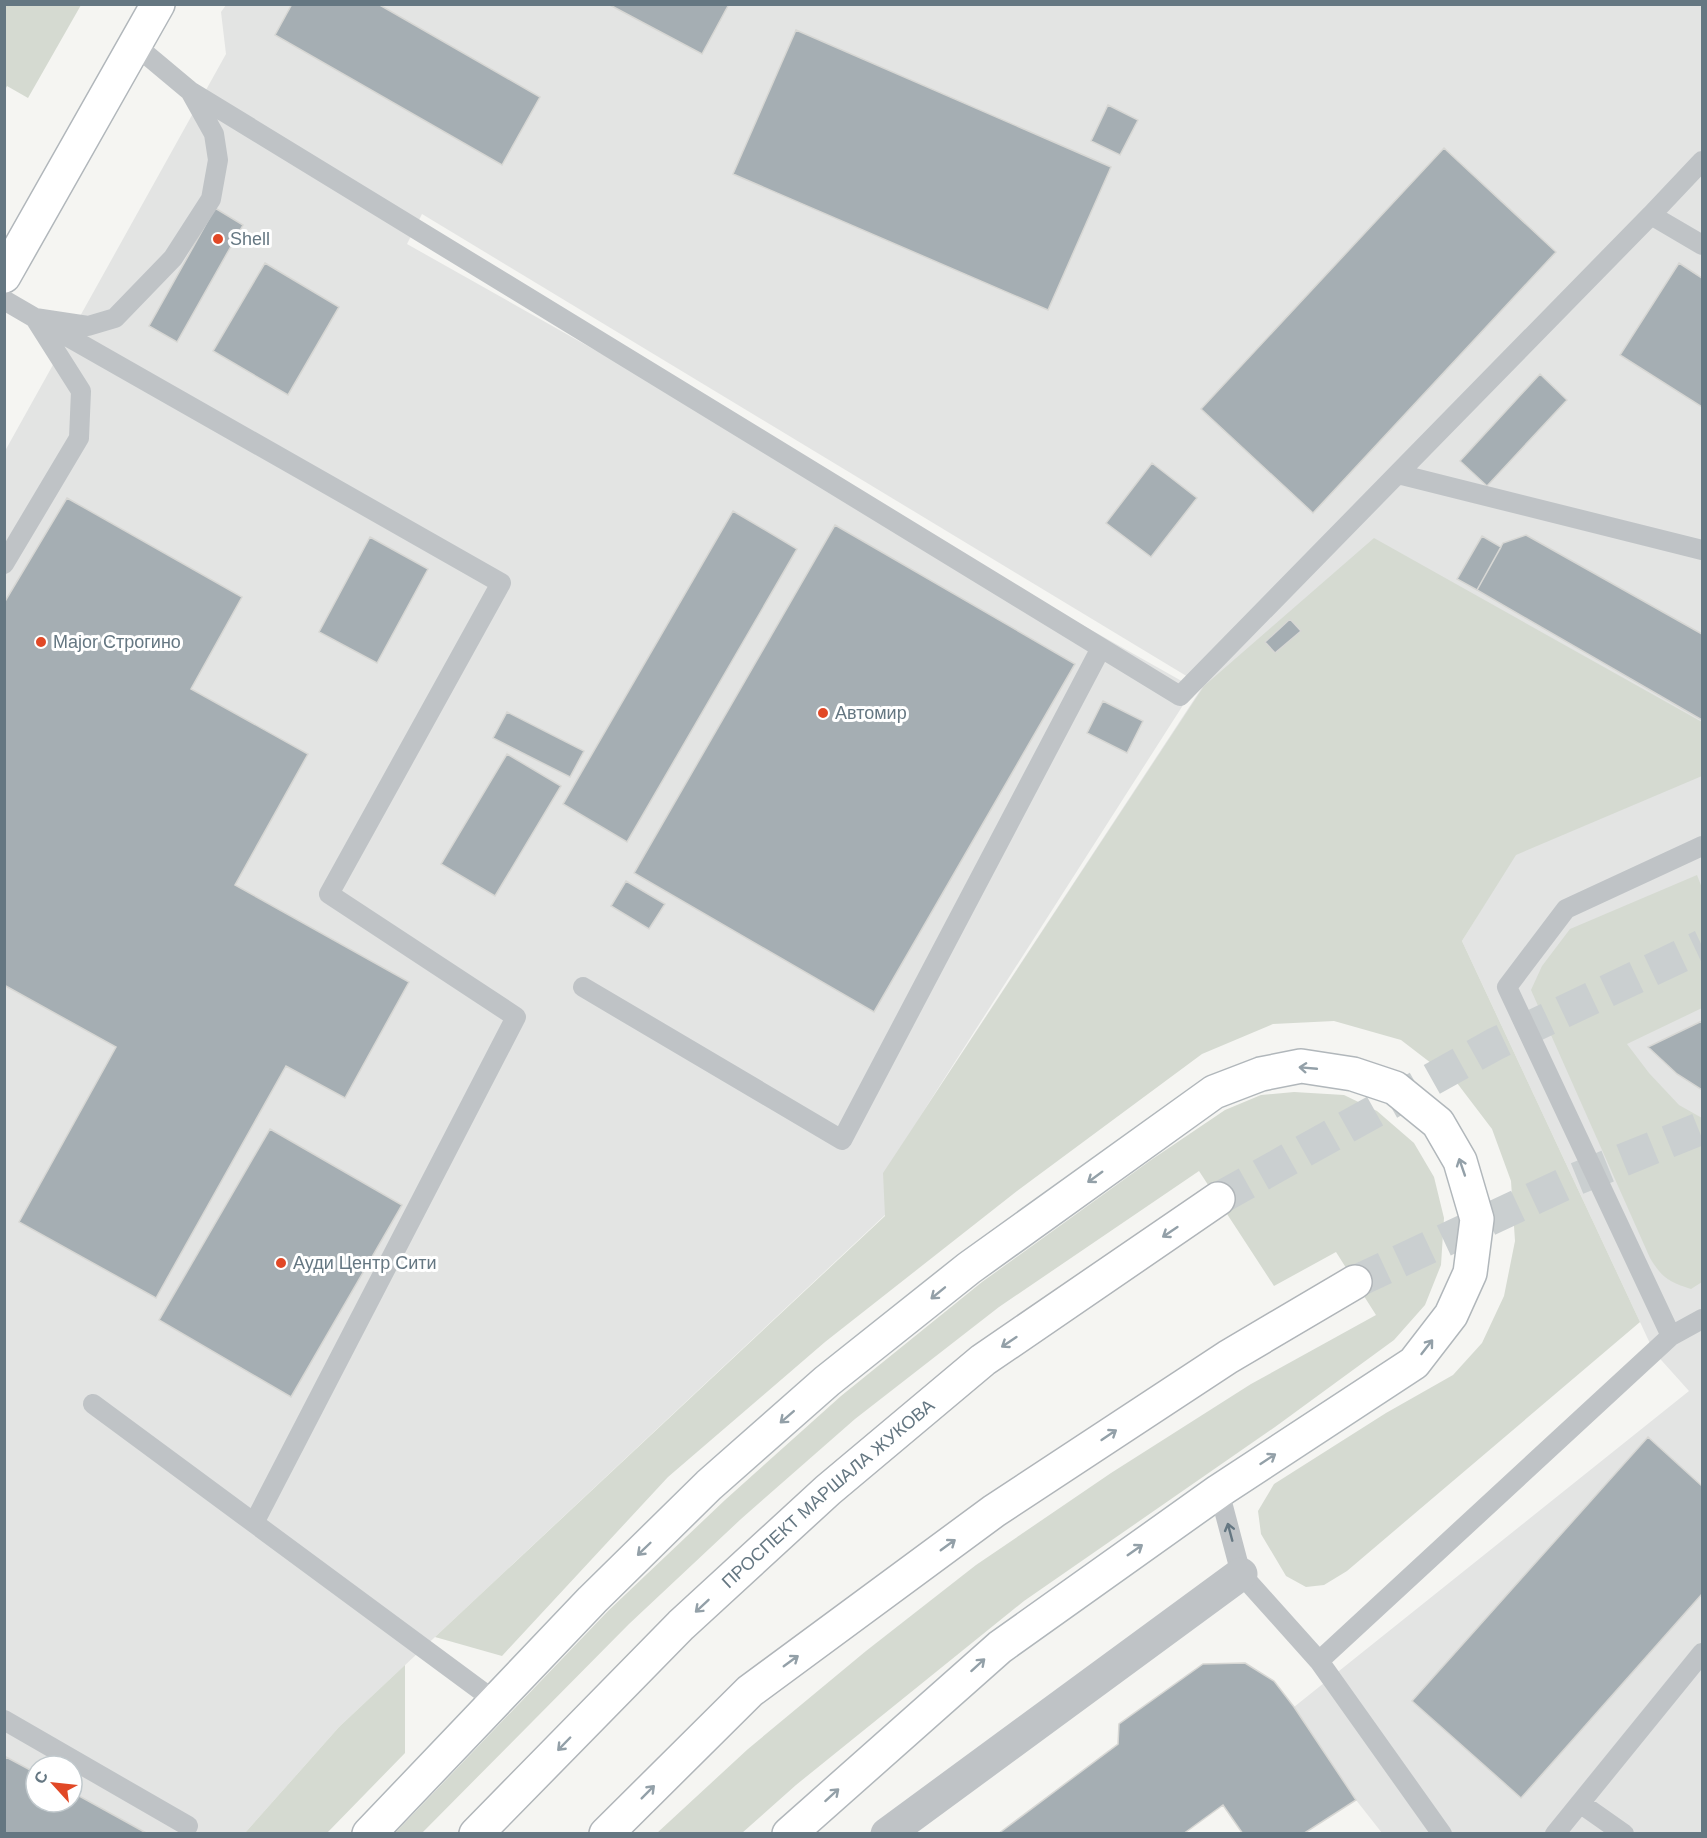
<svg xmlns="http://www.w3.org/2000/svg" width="1707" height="1838" viewBox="0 0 1707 1838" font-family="Helvetica,sans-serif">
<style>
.built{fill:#e3e4e3;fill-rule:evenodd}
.grass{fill:#d5dad1}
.building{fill:#a5aeb3;stroke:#d7d7d4;stroke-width:1.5}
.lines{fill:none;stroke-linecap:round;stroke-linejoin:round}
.primary-tunnel{stroke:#cacfd0;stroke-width:33;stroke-dasharray:33 16;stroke-linecap:butt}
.secondary-casing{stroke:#b1b7bb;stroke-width:36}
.primary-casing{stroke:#b0b5b9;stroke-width:36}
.service{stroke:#bfc3c6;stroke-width:20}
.minor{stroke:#bfc3c6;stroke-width:33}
.secondary{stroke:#fff;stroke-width:33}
.primary{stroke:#fff;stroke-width:33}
.oneway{stroke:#93a0a8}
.oneway2{stroke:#657782}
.poi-dot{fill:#e14826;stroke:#fff;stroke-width:2}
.labels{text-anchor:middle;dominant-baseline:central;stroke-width:6;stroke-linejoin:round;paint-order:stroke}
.poi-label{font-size:18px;fill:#657782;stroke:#fff;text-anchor:start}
.street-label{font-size:18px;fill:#657782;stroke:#fff}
</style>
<rect width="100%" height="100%" fill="#f5f5f2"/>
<path class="built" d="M 226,5 L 1702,5 L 1702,1833 L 1382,1833 L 1356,1800 L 1294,1707 L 1689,1391 L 1654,1352 L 1462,941 L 1514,856 L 885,1215 L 339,1727 L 245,1833 L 5,1834 L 5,451 L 226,54 L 221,12 ZM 422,214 L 1203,686 L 921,1115 L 1194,688 L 407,244 ZM 36,1766 L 72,1766 L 72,1802 L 36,1802 Z"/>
<path class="grass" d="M 5,4 L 81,5 L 28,98 L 7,86 L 5,90 Z
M 1374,538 L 1702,722 L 1702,776 L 1516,855 L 1462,941 L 1640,1322 L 1347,1571 L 1324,1585 L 1306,1587 L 1286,1576 L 1261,1534 L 1258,1511 L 1274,1484 L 1386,1413 L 1453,1375 L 1482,1343 L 1504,1296 L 1515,1241 L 1511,1181 L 1492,1129 L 1457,1083 L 1401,1040 L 1334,1021 L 1273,1024 L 1202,1054 L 1017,1191 L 825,1342 L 668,1477 L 502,1656 L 435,1637 L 885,1216 L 883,1173 L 1204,686 Z
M 1697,875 L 1702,888 L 1702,1008 L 1627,1044 L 1649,1073 L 1679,1105 L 1702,1118 L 1702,1282 L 1691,1289 C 1669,1282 1662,1278 1650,1258 L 1531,990 L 1542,966 L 1570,929 Z
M 1294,1092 L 1344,1095 L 1377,1111 L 1414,1143 L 1434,1177 L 1444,1218 L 1441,1265 L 1425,1305 L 1394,1340 L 1275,1427 L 1024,1601 L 796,1785 L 742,1833 L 657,1833 L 748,1749 L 866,1651 L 976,1565 L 1111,1473 L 1251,1384 L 1376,1315 L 1336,1252 L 1274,1286 L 1199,1171 L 999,1307 L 855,1419 L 741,1519 L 629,1624 L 422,1833 L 394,1834 L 608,1611 L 725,1500 L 841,1396 L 982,1282 L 1151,1160 L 1225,1110 L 1261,1095 Z
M 405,1665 L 405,1753 L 327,1833 L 245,1833 L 339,1727 Z"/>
<path class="building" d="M 292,4 L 378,4 L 540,97 L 502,165 L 275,35 Z
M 608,4 L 729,4 L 702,54 Z
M 796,30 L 1111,167 L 1048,310 L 733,174 Z
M 1108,105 L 1138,120 L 1120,155 L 1091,141 Z
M 1444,148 L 1556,252 L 1313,513 L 1201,409 Z
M 215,208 L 243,225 L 177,342 L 149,326 Z
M 265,263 L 339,307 L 288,395 L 213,351 Z
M 1679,263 L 1702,278 L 1702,407 L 1620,355 Z
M 1540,374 L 1567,400 L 1487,486 L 1460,461 Z
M 1152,463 L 1197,498 L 1151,557 L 1106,523 Z
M 67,498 L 242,597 L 191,689 L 308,754 L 235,885 L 409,982 L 345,1098 L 286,1066 L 156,1298 L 19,1222 L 116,1047 L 4,985 L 4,603 Z
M 733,511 L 797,549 L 627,842 L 563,804 Z
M 835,525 L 1075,664 L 874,1012 L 634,873 Z
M 1526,535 L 1702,634 L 1702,720 L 1477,590 L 1503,543 Z
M 1482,536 L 1501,547 L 1477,590 L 1457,579 Z
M 370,537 L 428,569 L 377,663 L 319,632 Z
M 1290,619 L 1301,631 L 1275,653 L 1265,642 Z
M 1103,701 L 1143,721 L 1127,753 L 1087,733 Z
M 507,712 L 584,751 L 570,777 L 493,738 Z
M 507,754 L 561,786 L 495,896 L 441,864 Z
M 626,881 L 665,904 L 649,929 L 611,906 Z
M 1702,1021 L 1702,1090 L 1677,1074 L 1648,1047 Z
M 270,1129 L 402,1205 L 291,1397 L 159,1320 Z
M 1648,1437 L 1702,1486 L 1702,1594 L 1521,1798 L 1412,1701 Z
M 1245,1663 L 1274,1681 L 1294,1707 L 1356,1800 L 1303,1834 L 1243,1834 L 1223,1805 L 1183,1834 L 998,1834 L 1118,1744 L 1119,1724 L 1203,1664 Z
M 6,1757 L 36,1773 L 36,1802 L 72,1802 L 72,1792 L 148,1834 L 4,1834 L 4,1760 Z"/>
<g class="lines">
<path class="primary-tunnel" d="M 1218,1199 L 1495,1044 L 1702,946
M 1355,1282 L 1571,1181 L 1702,1128"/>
<g class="secondary-casing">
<path id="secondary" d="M 4,276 L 158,4
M 369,1834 L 592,1600 L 709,1485 L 827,1381 L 969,1268 L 1214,1092 L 1261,1074 L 1301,1066 L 1353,1074 L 1395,1088 L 1438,1123 L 1460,1161 L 1477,1219 L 1470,1273 L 1451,1315 L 1414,1363 L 1219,1491 L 1000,1647 L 789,1834"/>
</g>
<g class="primary-casing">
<g id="primary">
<path id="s1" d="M 476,1834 L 681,1625 L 828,1490 L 983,1360 L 1218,1199"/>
<path d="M 606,1834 L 750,1691 L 994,1511 L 1228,1357 L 1355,1282"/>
</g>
</g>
<path class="service" d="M 190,91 L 1180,696 L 1651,215 L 1702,245
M 1651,215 L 1702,161
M 4,300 L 35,318 L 88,326 L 115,318 L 173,258 L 211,199 L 218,160 L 214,134 L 190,91 L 135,45
M 35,318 L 501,583 L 329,894 L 516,1017 L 254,1523
M 1398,474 L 1702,550
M 4,564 L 79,438 L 81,391 L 36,320
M 583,987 L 842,1140 L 1101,648
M 1671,1336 L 1702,1319
M 93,1404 L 495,1701
M 1219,1491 L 1241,1574 L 1319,1661 L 1442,1834
M 1319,1661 L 1671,1336 L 1507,987 L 1566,909 L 1702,846
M 4,1720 L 188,1826
M 1580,1803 L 1624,1834
M 1555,1834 L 1702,1653"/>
<path class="minor" d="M 887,1834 L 1241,1574"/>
<use href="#secondary" class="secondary"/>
<use href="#primary" class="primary"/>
</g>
<defs><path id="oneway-shaft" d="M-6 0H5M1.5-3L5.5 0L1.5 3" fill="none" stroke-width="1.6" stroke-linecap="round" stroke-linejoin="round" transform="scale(1.5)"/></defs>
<g class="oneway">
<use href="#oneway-shaft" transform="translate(1308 1068) rotate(-175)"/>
<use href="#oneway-shaft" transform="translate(1462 1167) rotate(-109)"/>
<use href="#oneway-shaft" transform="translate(1095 1177) rotate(144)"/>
<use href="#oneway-shaft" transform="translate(1170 1232) rotate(146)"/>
<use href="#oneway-shaft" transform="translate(938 1293) rotate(141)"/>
<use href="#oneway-shaft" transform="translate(1009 1342) rotate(146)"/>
<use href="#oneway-shaft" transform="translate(1427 1347) rotate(-52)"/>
<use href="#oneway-shaft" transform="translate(787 1417) rotate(139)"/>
<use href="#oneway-shaft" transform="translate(1109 1435) rotate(-34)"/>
<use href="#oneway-shaft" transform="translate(1268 1459) rotate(-33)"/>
<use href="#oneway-shaft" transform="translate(948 1545) rotate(-36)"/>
<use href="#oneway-shaft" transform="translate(644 1549) rotate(136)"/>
<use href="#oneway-shaft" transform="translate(1135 1550) rotate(-35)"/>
<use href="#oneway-shaft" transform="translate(702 1606) rotate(137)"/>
<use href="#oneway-shaft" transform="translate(791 1661) rotate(-36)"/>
<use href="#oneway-shaft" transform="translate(978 1665) rotate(-42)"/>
<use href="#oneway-shaft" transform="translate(564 1744) rotate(134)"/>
<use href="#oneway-shaft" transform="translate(648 1792) rotate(-45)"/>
<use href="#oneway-shaft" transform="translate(832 1795) rotate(-42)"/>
</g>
<use class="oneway2" href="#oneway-shaft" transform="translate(1230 1532) rotate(-105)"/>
<g class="poi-dot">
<circle cx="218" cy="239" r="6"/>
<circle cx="41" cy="642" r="6"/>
<circle cx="823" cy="713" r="6"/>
<circle cx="281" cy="1263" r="6"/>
</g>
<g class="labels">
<g class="poi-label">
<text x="230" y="239">Shell</text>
<text x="53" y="642">Major Строгино</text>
<text x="835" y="713">Автомир</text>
<text x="293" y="1263">Ауди Центр Сити</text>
</g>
<g class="street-label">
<text stroke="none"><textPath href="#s1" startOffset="490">ПРОСПЕКТ МАРШАЛА ЖУКОВА</textPath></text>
</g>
</g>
<rect width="1707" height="1838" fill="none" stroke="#657782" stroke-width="12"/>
<g transform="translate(54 1784) rotate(297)"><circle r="28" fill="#ffffff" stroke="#c1c9cd" stroke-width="1.5"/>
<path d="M0-4.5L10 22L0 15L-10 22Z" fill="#e14826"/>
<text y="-9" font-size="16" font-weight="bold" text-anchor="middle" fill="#657782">С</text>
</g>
</svg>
